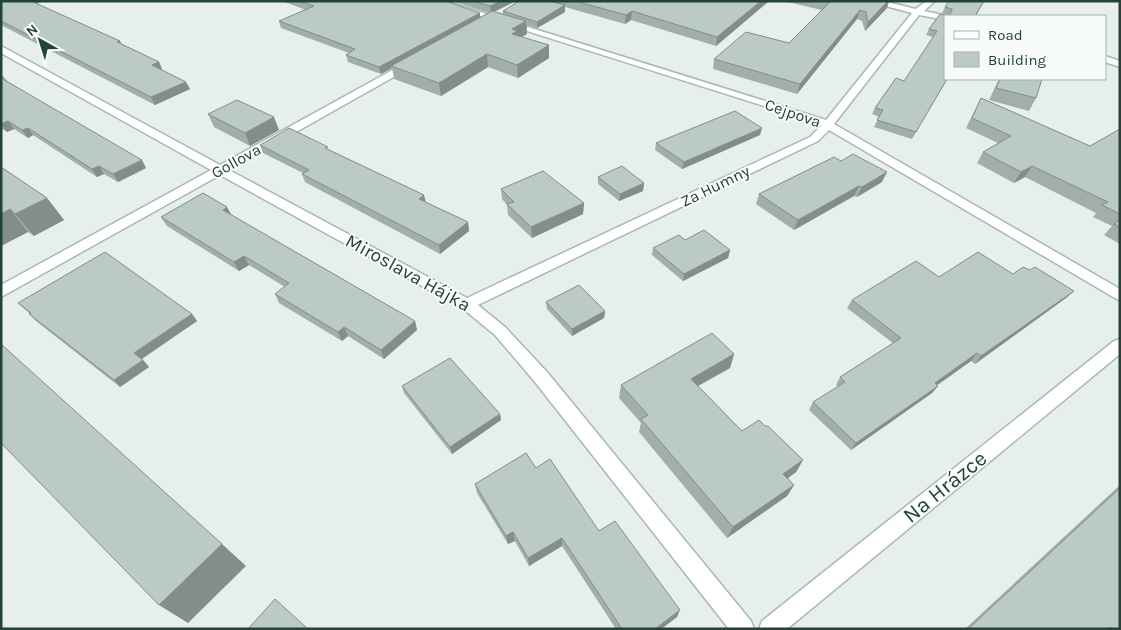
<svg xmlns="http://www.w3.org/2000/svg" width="1121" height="630" viewBox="0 0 1121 630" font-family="Karla,sans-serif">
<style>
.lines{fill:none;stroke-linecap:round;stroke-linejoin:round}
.street-casing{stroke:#a8b8b2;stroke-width:3}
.street{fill:#fff;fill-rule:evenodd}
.wall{fill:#a1aea9}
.shaded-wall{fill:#838d89}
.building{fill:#bbcac4;stroke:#838d89}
.labels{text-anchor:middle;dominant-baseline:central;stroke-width:4;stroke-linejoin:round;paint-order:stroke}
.far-street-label{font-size:16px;fill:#24423a;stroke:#f7fbf9}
.street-label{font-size:19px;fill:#24423a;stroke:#f7fbf9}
.near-street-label{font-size:22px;fill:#24423a;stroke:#f7fbf9}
</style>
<rect width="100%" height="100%" fill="#e6efeb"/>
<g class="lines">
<g class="street-casing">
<path id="street" d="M 432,1 L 445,1 L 826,120 L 912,13 L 867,1 L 883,1 L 916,9 L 926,1 L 935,1 L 924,11 L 948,16 L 945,16 L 945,20 L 919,15 L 834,124 L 1120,289 L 1120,301 L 829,130 L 818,141 L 478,305 L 505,327 L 547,372 L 751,621 L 754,629 L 729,629 L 535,382 L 495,335 L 462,308 L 220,175 L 1,297 L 1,285 L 211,170 L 1,53 L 1,46 L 220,165 L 407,62 L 413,62 L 413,66 L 229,170 L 467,298 L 810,137 L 821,126 L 815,122 Z
M 1105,56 L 1120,61 L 1120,67 L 1105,62 Z
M 1120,339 L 1120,354 L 787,629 L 759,629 L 762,621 L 1114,341 Z"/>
</g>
<use href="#street" class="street"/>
</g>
<path class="wall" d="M 1,1 L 36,4 L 120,41 L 122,44 L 159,62 L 162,69 L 161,70 L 190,89 L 155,105 L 1,25 Z
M 282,1 L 445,1 L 480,18 L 489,13 L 452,1 L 516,1 L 494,12 L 503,14 L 503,11 L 519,1 L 769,1 L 716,46 L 631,20 L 625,24 L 565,7 L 565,12 L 537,28 L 527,25 L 527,34 L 522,37 L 549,45 L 549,58 L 518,78 L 488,67 L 441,96 L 394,79 L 392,68 L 381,74 L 348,62 L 346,55 L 349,53 L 281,28 L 279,21 L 306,10 Z
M 783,1 L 889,1 L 887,8 L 865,31 L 862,21 L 857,19 L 797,94 L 713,69 L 714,59 L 789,43 L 822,10 Z
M 949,1 L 984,1 L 976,16 L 945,16 L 945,79 L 947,79 L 912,139 L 874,127 L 879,117 L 872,114 L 875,108 L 896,78 L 904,81 L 933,37 L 926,35 L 929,29 L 940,14 L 948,16 L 949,15 L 942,13 L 945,7 Z
M 1,75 L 3,76 L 7,81 L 146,168 L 118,182 L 104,174 L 97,177 L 33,135 L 28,138 L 14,129 L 7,132 L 1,128 Z
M 999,79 L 1042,79 L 1036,98 L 1029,111 L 989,100 Z
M 981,98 L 1090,146 L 1120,129 L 1120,244 L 1104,235 L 1112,226 L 1093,217 L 1096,213 L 1025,177 L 1014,183 L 977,163 L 983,152 L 998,143 L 966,128 Z
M 208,114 L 279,130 L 250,146 L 214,127 Z
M 760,135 L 682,169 L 655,150 L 656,143 Z
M 260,145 L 329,150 L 424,195 L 425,202 L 468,222 L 469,231 L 440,254 L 305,182 L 302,174 L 303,173 L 263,153 Z
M 1,167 L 47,198 L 64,220 L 34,236 L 28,232 L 1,246 Z
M 598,177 L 644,183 L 643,191 L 619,201 L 598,184 Z
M 882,182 L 857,197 L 854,196 L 794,230 L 756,204 L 759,194 Z
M 501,189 L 584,203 L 583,214 L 532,238 L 508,215 L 507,205 L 502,199 Z
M 231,215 L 415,321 L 417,330 L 384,359 L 348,336 L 342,341 L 279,303 L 275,294 L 285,287 L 249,265 L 239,271 L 167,226 L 161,217 Z
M 685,240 L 730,250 L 728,258 L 683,281 L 652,255 L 653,248 Z
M 1013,274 L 1074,291 L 1066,298 L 975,364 L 971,361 L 937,385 L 938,386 L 932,393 L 851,450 L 809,410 L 813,402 L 838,387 L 836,385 L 840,377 L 893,343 L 847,308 L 852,300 L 939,277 Z
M 546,302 L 605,311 L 604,318 L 572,336 L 547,309 Z
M 18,303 L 192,314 L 197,321 L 142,359 L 149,367 L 120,387 L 36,321 L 30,314 Z
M 734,354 L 730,368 L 698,386 L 742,431 L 803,460 L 796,472 L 788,478 L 794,485 L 787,496 L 727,538 L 639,432 L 641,423 L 619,398 L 621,385 Z
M 402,386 L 500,414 L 501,420 L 452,454 L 404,393 Z
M 536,468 L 599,531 L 677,617 L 661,629 L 616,629 L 562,546 L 529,566 L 515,541 L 508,544 L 477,493 L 475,484 Z
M 1120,485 L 1120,629 L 965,629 Z"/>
<path class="shaded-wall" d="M 27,1 L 43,1 L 30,6 Z
M 501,1 L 516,1 L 491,13 L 490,6 Z
M 761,1 L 769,1 L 716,46 L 717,37 Z
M 888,1 L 889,1 L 887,8 L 865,31 L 868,22 Z
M 565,5 L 565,12 L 537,28 L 537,22 Z
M 860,10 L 857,19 L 797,94 L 800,84 Z
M 632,11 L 631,20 L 625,24 L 626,15 Z
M 480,13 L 480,19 L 391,66 L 392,68 L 381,74 L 379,67 Z
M 526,21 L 527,34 L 517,39 L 513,46 L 512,29 Z
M 549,45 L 549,58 L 518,78 L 517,65 Z
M 487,54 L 488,67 L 441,96 L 439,83 Z
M 159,62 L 162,69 L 155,72 L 152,65 Z
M 186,82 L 190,89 L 155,105 L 151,97 Z
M 274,117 L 279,130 L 250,146 L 245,133 Z
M 8,121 L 14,129 L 7,132 L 1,124 Z
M 28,128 L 33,135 L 28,138 L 22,130 Z
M 762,128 L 760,135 L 682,169 L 684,162 Z
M 142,160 L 146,168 L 118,182 L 113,174 Z
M 99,166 L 104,174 L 97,177 L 92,169 Z
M 1032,166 L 1025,177 L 1014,183 L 1021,172 Z
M 887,172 L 882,182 L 857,197 L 862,187 Z
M 644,183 L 643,191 L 619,201 L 620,194 Z
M 859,186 L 854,196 L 794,230 L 798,220 Z
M 424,195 L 426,203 L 419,199 Z
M 47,198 L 64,220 L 34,236 L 15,214 Z
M 584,203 L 583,214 L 532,238 L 531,227 Z
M 227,207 L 232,216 L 223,210 Z
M 10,209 L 28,232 L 1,246 L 1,214 Z
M 468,222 L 469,231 L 440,254 L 439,245 Z
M 730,250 L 728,258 L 683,281 L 684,274 Z
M 244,256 L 249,265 L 239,271 L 234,262 Z
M 1074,291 L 1066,298 L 975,364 L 981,356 Z
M 605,311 L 604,318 L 572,336 L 572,329 Z
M 192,314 L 197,321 L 140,360 L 134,353 Z
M 415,321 L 417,330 L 384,359 L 381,350 Z
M 344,327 L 348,336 L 342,341 L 338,332 Z
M 977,353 L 971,361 L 929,391 L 935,383 Z
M 734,354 L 730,368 L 687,392 L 691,379 Z
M 143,360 L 149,367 L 120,387 L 114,380 Z
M 938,386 L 932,393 L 851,450 L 856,443 Z
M 500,414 L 501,420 L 452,454 L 450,447 Z
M 803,460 L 796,472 L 777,486 L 783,474 Z
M 794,485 L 787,496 L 727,538 L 733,527 Z
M 513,532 L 515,541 L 508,544 L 506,536 Z
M 562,538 L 562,546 L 529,566 L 528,558 Z
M 222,544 L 246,566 L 188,623 L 159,605 Z
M 680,610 L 677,617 L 661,629 L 655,629 Z"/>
<path class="building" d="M 1,1 L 31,1 L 120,41 L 117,42 L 159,62 L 152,65 L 186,82 L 151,97 L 1,21 Z
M 299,1 L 445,1 L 480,13 L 379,67 L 346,55 L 355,49 L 279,21 L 314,6 Z
M 473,1 L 501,1 L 490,6 Z
M 519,1 L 549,1 L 565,5 L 537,22 L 503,11 Z
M 575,1 L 761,1 L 717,37 L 632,11 L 626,15 Z
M 826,1 L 888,1 L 868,22 L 866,12 L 860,10 L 800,84 L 714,59 L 746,32 L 789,43 L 830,2 Z
M 949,1 L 984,1 L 975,16 L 945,16 L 945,72 L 944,74 L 945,74 L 945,79 L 947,79 L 916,132 L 877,120 L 883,110 L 875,108 L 896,78 L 904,81 L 937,31 L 929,29 L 940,14 L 948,16 L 952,11 L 952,9 L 945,7 Z
M 492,11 L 526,21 L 512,29 L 517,31 L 512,34 L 549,45 L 517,65 L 487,54 L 439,83 L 391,66 Z
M 1,78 L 142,160 L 113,174 L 99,166 L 92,169 L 28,128 L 22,130 L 8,121 L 1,124 Z
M 1000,79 L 1042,79 L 1036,98 L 996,88 Z
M 981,98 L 1090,146 L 1120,129 L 1120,214 L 1102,205 L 1108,202 L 1032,166 L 1021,172 L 983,152 L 1011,136 L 972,118 Z
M 237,100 L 274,117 L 245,133 L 208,114 Z
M 735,111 L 762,128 L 684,162 L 656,143 Z
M 289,128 L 328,147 L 325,148 L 424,195 L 419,199 L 468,222 L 439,245 L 302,174 L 309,170 L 260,145 Z
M 853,154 L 887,172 L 862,187 L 859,186 L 798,220 L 759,194 L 834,157 L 841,161 Z
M 622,166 L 644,183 L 620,194 L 598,177 Z
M 1,167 L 47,198 L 15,214 L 10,209 L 1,214 Z
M 543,171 L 584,203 L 531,227 L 507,204 L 514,202 L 501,189 Z
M 203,193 L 227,207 L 223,210 L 415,321 L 381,350 L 344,327 L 338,332 L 275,294 L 289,283 L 244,256 L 234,262 L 161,217 Z
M 1120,220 L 1120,227 L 1114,224 Z
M 704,230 L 730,250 L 684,274 L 653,248 L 679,235 L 685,240 Z
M 105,252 L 192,314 L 134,353 L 143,360 L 114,380 L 29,314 L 31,313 L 18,303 Z
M 978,252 L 1013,274 L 1023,267 L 1030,270 L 1035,267 L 1074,291 L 981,356 L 977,353 L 935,383 L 938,386 L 856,443 L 813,402 L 845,382 L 840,377 L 901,338 L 852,300 L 916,261 L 939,277 Z
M 579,285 L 605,311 L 572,329 L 546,302 Z
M 712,333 L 734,354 L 691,379 L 742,431 L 759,420 L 765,426 L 768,426 L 803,460 L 783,474 L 794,485 L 733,527 L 641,419 L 648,415 L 621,385 Z
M 1,344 L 222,544 L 159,605 L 1,443 Z
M 450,358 L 500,414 L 450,447 L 402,386 Z
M 526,453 L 536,468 L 550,459 L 599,531 L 615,521 L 680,610 L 655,629 L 622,629 L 562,538 L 528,558 L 513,532 L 506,536 L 475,484 Z
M 1120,488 L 1120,629 L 1113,629 L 1110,627 L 1108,629 L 968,629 Z
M 275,599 L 308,629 L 248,629 Z"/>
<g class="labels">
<g class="far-street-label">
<text transform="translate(793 113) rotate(19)">Cejpova</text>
<text transform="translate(236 161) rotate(-29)">Gollova</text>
<text transform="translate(715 186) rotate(-26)">Za Humny</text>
</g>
<g class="street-label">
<text transform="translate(408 273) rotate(29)">Miroslava Hájka</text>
</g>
<g class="near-street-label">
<text transform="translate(945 487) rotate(-39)">Na Hrázce</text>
</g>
</g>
<rect width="1121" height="630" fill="none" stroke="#24423a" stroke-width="5"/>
<rect x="944" y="15" width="162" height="65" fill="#f7fbf9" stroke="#a3b1ad"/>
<rect x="954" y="31" width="25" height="8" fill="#ffffff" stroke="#a3b1ad"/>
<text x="988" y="40" font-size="15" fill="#24423a">Road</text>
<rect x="954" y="52" width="25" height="15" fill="#bbcac4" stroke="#a3b1ad"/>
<text x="988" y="65" font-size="15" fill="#24423a">Building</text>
<g transform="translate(40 40) rotate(321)" stroke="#f7fbf9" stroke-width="4" paint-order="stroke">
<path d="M0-4L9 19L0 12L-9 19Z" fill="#24423a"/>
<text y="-8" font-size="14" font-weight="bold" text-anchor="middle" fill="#24423a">N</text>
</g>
</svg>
